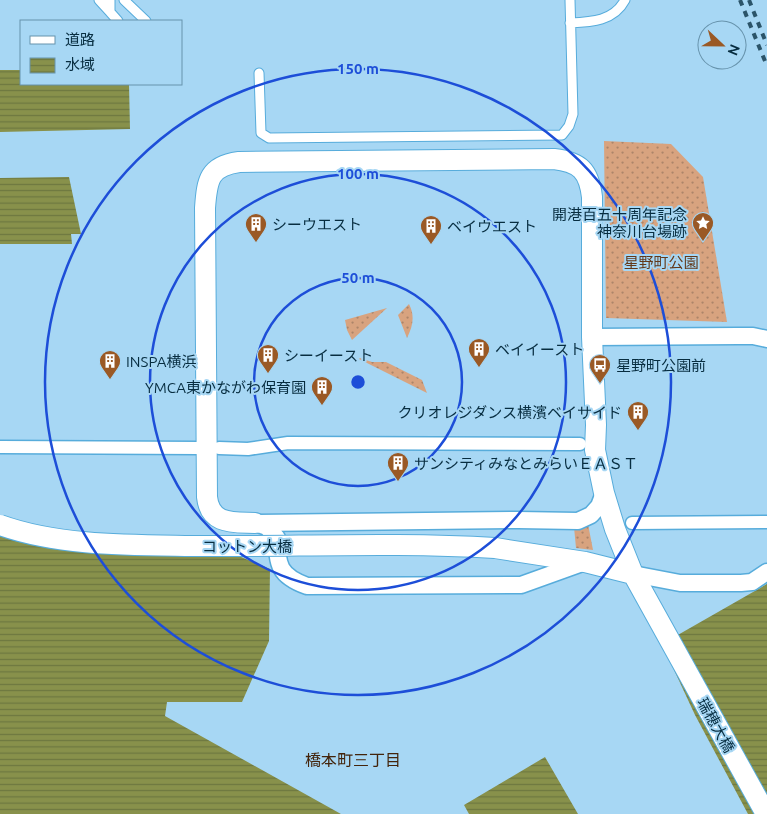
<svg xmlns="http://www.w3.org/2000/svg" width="767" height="814" viewBox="0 0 767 814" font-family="Ubuntu,'Noto Sans JP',sans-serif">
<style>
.grass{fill:url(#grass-dots)}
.water{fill:url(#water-rules)}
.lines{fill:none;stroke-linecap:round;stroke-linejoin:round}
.service-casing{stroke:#57acdb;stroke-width:11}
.pedestrian-casing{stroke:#57acdb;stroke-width:15}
.minor-casing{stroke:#57acdb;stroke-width:19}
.tertiary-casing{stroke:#57acdb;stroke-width:22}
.service{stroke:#fff;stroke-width:9}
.pedestrian{stroke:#fff;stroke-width:12}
.minor{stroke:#fff;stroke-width:16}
.tertiary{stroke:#fff;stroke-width:20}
.rail{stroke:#2b5469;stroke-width:4;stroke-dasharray:6 6;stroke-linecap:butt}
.tertiary-bridge-casing{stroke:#57acdb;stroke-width:22;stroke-linecap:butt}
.tertiary-bridge{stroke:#fff;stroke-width:20}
.ring{fill:none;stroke:#1d4ed8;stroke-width:2.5}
.labels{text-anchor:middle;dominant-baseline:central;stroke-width:4;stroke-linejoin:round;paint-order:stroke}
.poi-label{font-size:15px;fill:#072d40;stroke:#a7d7f4;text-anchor:start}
.park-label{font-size:15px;fill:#63391a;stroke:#a7d7f4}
.street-label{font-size:15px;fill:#072d40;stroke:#a7d7f4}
.neighbourhood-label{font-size:16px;fill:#43240b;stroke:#a7d7f4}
.centre{fill:#1d4ed8;stroke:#a7d7f4;stroke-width:2.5}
.ring-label{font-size:15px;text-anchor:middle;font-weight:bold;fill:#1d4ed8;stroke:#a7d7f4;stroke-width:4;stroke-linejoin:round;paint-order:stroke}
</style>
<defs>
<pattern id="grass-dots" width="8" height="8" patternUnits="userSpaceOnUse" patternTransform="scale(1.25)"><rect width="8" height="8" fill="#d8a37f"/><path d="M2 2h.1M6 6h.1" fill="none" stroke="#ad8569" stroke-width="1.8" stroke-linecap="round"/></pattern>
<pattern id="water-rules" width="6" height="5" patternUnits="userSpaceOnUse" patternTransform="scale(1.25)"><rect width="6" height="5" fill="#88914b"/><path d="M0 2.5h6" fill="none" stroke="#6d7740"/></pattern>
</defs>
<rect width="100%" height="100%" fill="#a7d7f4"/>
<path class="grass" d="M 604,141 L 671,144 L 703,177 L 727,322 L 606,318 Z
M 409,304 C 415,316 413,326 407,338 L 398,315 Z
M 387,308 L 352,340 L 347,330 L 345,320 Z
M 360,358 L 372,362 L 386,362 L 422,380 L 427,393 L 359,359 Z
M 588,524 L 593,550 L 576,548 L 574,527 Z"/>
<path class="water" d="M 0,70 L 21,70 L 21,84 L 129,84 L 130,129 L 0,132 Z
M 69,177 L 81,234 L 71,234 L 72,244 L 0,244 L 0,178 Z
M 0,524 L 222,549 L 270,569 L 269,641 L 242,702 L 167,702 L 165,716 L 341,814 L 0,814 Z
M 767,584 L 767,814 L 748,814 L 695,715 L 662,644 Z
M 545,757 L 578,814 L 469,814 L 464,805 Z"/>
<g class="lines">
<g class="service-casing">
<path id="service" d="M 99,0 L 110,12 L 110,0
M 124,0 L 146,21
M 110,12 L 118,21
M 570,23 C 592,22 614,21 625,0
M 259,73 L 261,133 L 269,138 L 562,135 L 569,126 L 573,114 L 570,0"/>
</g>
<g class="pedestrian-casing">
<path id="pedestrian" d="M 0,447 L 199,448
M 219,448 L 248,449 L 288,443 L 580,444
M 632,523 L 767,522"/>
</g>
<g class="minor-casing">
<path id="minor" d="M 592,337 L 738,336 L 753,336 L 767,339
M 255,523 L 267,527 L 277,538 C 277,565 279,576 307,586 L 521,585 L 585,562
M 257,523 L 518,520 L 578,521 L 591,515 L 599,506 L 604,493
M 633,574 L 680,583 L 741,583 L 752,582 L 767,572"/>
</g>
<g class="tertiary-casing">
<path id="tertiary" d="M 255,523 C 233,522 210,525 207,497 L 205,208 C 207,180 209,166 239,162 L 554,159 C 580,162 589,171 592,197 L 592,337 L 596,425 L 595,450 L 604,493 L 615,529 L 633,574 L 766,814
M 495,548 L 585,562 L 633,574"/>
</g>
<use href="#service" class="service"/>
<use href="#pedestrian" class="pedestrian"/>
<use href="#minor" class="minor"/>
<use href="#tertiary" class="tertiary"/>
<path class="rail" d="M 740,0 L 767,66
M 749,0 L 767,45"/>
<g class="tertiary-bridge-casing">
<path id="tertiary-bridge" d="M 0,525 C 58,546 130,545 192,546 C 293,547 394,542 495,548"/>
</g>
<use href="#tertiary-bridge" class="tertiary-bridge"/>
</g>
<g class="ring">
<circle cx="358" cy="382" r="104"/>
<circle cx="358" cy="382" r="208"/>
<circle cx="358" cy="382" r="313"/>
</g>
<defs>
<g id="sight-pin" transform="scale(1.125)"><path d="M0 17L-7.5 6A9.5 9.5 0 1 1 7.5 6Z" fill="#9a5925" stroke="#a7d7f4"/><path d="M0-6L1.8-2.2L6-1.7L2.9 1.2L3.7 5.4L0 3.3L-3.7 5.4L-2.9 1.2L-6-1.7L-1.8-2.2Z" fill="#fff"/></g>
<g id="building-pin" transform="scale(1.125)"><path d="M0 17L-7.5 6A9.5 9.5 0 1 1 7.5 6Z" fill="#9a5925" stroke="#a7d7f4"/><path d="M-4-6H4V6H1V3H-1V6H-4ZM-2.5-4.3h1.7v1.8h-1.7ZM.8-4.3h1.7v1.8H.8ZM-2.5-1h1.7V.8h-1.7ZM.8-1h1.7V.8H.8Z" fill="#fff"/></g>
<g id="bus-pin" transform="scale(1.125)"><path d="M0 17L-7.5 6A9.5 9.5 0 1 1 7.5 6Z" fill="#9a5925" stroke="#a7d7f4"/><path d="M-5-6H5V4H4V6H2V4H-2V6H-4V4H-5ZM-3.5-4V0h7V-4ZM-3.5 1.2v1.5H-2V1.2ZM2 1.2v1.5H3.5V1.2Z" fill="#fff"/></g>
</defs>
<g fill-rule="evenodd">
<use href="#sight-pin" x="703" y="223"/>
<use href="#building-pin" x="256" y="224"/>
<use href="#building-pin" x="431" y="226"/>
<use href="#building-pin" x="479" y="349"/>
<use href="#building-pin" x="268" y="355"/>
<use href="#building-pin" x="110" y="361"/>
<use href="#bus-pin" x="600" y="365"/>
<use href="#building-pin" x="322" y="387"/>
<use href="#building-pin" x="638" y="412"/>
<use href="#building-pin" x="398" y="463"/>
</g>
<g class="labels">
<g class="poi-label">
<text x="687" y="214" text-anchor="end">開港百五十周年記念<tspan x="687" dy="17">神奈川台場跡</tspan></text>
<text x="272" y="224">シーウエスト</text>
<text x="447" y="226">ベイウエスト</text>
<text x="495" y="349">ベイイースト</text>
<text x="284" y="355">シーイースト</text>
<text x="126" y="361">INSPA横浜</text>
<text x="616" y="365">星野町公園前</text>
<text x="306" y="387" text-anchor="end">YMCA東かながわ保育園</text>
<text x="622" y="412" text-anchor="end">クリオレジダンス横濱ベイサイド</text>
<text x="414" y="463">サンシティみなとみらいＥＡＳＴ</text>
</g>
<g class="park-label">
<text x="661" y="262">星野町公園</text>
</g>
<g class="street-label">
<text x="247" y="546">コットン大橋</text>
<text transform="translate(716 725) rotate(61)">瑞穂大橋</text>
</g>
<g class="neighbourhood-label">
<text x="353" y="760">橋本町三丁目</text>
</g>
</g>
<circle cx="358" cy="382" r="8" class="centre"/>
<g class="ring-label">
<text x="358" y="74">150 m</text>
<text x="358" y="179">100 m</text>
<text x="358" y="283">50 m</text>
</g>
<rect x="20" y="20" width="162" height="65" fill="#a7d7f4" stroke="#6793ac"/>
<rect x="30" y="36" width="25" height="8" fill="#ffffff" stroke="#6793ac"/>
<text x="65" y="45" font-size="15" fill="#072d40">道路</text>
<rect x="30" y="58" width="25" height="15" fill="url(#water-rules)" stroke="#6793ac"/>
<text x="65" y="70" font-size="15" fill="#072d40">水域</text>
<g transform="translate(722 45) rotate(112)"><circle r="24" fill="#a7d7f4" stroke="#6793ac"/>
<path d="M0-4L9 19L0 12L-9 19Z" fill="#9a5925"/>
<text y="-8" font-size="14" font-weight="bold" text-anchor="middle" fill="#072d40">N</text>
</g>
</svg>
